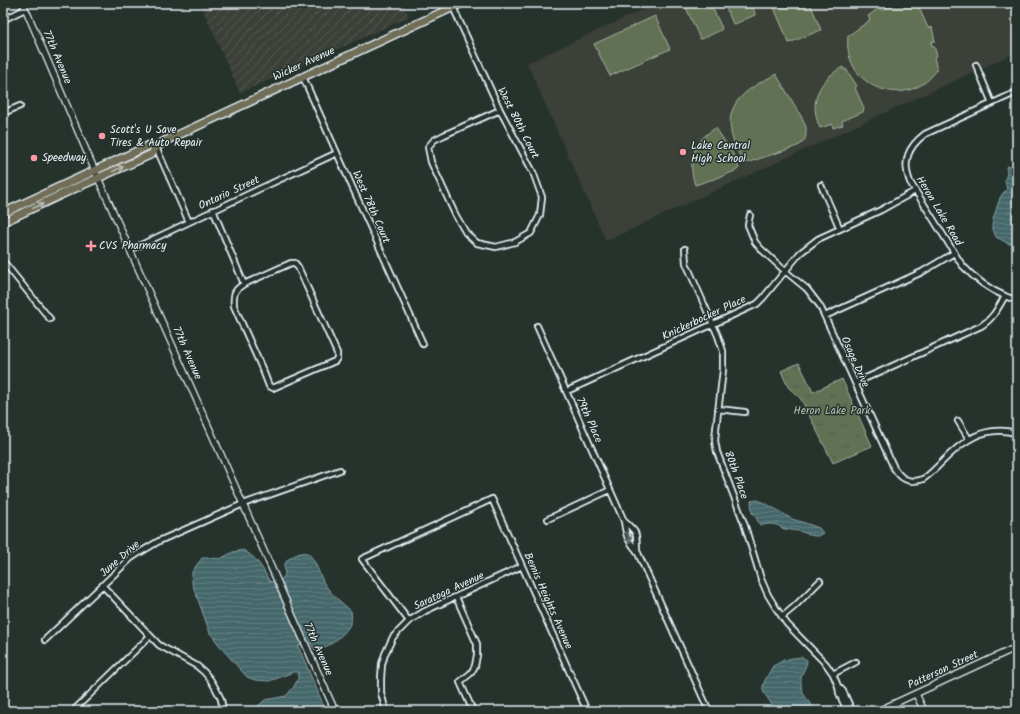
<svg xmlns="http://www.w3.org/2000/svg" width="1020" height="714" viewBox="0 0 1020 714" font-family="Kalam,sans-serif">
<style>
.built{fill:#3a4038}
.industrial{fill:url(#industrial-furrows)}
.grass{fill:url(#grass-tufts);stroke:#a5b1a6}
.pitch{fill:#627153;stroke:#a5b1a6}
.water{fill:url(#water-rules);stroke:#869ea3}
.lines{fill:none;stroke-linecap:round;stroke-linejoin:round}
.minor-casing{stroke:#e8f1f8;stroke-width:8}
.tertiary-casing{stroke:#e8f1f8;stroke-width:8}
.trunk-casing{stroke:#e8f1f8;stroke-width:10}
.minor{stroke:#26332d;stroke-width:4.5}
.tertiary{stroke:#26332d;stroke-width:5.5}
.trunk{stroke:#716e59;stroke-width:7}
.oneway{stroke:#b8bdb8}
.oneway2{stroke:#6a7674}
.poi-dot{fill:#ff9aa2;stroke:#26332d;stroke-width:1.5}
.labels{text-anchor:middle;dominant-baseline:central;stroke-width:3;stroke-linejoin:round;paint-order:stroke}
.street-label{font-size:11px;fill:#e8f1f8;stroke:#26332d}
.poi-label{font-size:11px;fill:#e8f1f8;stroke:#26332d;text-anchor:start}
.park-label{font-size:11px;fill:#b2beb6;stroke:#26332d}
</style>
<defs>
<pattern id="industrial-furrows" width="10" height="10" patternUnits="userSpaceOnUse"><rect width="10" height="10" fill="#3a4038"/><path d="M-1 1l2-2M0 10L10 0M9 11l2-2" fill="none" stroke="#565c56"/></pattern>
<pattern id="grass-tufts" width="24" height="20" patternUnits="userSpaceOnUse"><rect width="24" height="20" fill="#627153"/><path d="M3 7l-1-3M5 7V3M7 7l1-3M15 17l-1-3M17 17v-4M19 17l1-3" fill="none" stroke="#535a4e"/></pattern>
<pattern id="water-rules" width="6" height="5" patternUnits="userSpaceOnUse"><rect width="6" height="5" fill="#45676b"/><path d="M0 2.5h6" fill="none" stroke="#607d81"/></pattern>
</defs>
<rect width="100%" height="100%" fill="#26332d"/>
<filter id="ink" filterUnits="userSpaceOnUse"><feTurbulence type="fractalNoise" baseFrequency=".025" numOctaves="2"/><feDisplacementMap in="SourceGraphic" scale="8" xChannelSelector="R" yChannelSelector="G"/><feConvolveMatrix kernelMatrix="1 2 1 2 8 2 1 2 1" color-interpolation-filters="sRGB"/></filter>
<g filter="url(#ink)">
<path class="built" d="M 657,3 L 1017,3 L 1017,52 L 606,241 L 527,63 Z"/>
<path class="industrial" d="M 200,3 L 403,3 L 409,17 L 240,93 Z"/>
<path class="grass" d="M 799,363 L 813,392 L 842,379 L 872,446 L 833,463 L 801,399 L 788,387 L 781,371 Z"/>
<path class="pitch" d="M 684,3 L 710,3 L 722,28 L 721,30 L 702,39 L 700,39 Z
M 724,3 L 751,3 L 755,13 L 755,15 L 735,24 L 733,24 Z
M 772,3 L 810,3 L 821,30 L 789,43 Z
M 898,3 L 917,3 L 928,28 L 932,27 L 935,41 L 931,42 L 932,46 L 934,46 L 937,56 L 934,57 L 937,70 C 932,76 928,81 921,85 C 896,100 861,88 851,61 C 848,53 847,45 848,36 L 870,20 L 868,16 L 879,8 L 882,11 L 886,8 Z
M 655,16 L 670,49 L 610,76 L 594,44 Z
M 843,67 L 844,70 L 846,69 L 857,86 L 855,88 L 864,108 L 863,112 L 842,121 L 843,125 L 833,128 L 832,124 L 820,128 C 808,102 819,79 843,67 Z
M 776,74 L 801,116 L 806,127 L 806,135 L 805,139 L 800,145 L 786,150 L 743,164 C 739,153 733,143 731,132 C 725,99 752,87 776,74 Z
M 716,128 L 733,154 L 739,168 L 737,170 L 723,176 L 695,185 C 687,162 694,139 716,128 Z"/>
<path class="water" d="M 1017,162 L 1017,244 L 1009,244 L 996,237 L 992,227 L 993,219 L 1000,198 L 1003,193 L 1007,190 L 1005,180 L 1007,173 L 1006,167 L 1007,166 L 1011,167 Z
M 758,500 L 772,507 L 792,519 L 802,522 L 819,528 L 823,533 L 818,536 L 814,536 L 799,531 L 784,529 L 777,525 L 771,524 L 760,525 L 754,514 L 752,513 L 751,501 Z
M 243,550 C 256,557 263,568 269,581 L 272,582 L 282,579 L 285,575 L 284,566 L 287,560 C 292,557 300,551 307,553 C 315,557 320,577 325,585 C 332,595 342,603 351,611 C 352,615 352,620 350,624 C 346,634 326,650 315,650 L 308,640 L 298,646 L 326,711 L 257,711 L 258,706 L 265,700 L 286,696 L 293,688 L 298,679 L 298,672 L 293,672 L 281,677 L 269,681 L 255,680 L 247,677 L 223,650 L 210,633 L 192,583 L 192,572 L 196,566 L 202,558 L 212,558 L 220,559 L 233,552 Z
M 802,657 L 807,660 C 807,665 805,667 803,672 C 797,686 805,699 815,709 L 815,711 L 776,711 L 763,691 L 763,686 L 765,680 L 773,666 L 784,660 L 793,658 Z"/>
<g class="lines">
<g class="minor-casing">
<path id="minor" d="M 453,7 L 500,110 L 533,172 L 542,197 L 540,215 L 531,233 L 515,242 L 496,247 L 477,243 L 466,233 L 455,214 L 431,162 L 428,147 L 434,140 L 444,135 L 500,110
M 3,20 L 25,9
M 976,65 L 992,103
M 303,77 L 337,153 L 423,344
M 1017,92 L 925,134 C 908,147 902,161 910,182 L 962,265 C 974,278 988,289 1005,296 C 1009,298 1013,299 1017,300
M 3,113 L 20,106
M 156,147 L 189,222
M 821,185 L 840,229
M 213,210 L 244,284 C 234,290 233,294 234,306 L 264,373 L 269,386 L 273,388 L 282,384 L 335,361 L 337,358 L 337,353 L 298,267 L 295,263 L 291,263 L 244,284
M 750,215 L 748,225 L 755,242 L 761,249 L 785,271 L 807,289 L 820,306 L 894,468 C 897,472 900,477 905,479 C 910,482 918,481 923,479 C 928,476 933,471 937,467 C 947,457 957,446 970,439 C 983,431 1002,428 1017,434
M 685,249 L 686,263 L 718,336 L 723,351 L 723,370 L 716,429 L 715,441 L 717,452 L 744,523 L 761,579 L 768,595 L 776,608 L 787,624 L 826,664 L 833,674 L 838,686 L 843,691 L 852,711
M 130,250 L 257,190 L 337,153
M 3,261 L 50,319
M 825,316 L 922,272 L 954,253
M 537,326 L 624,521 C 626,536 627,539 637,551 L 709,711
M 855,383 L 981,326 C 993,319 998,308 1005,296
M 567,391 L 757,304 L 763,298 L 800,253 L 818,239 L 881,210 L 915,191
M 718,409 L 745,412
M 958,421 L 969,439
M 548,519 L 610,490
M 624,521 C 638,534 636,531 637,550
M 103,586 L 159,645 L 197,666 L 204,672 L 210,679 L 216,689 L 221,699 L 223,711
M 456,597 L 477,644 L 477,655 L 475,666 L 471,673 L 460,682 L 473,711
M 782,617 L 795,606 L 820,581
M 409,621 L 362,559 L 492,499 L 587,711
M 45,640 L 130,559 L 139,553 L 159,541 L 243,504 L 340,470
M 833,674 L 856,662
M 838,686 L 839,693 L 847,711
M 76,711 L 75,709 L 150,636
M 386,711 L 381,693 L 381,678 L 382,664 L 385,654 L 393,637 L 409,621 L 425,611 L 522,566"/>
</g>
<g class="tertiary-casing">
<path id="tertiary" d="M 23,3 L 98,178 L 335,711
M 916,694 L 924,711
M 878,711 L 1017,647"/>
</g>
<g class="trunk-casing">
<path id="trunk" d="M 3,213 L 150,145 L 156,147
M 3,222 L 71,190 L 152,154 L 156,147 L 165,141 L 462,3"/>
</g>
<use href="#minor" class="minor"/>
<use href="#tertiary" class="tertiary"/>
<use href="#trunk" class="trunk"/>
</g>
<defs><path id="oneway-shaft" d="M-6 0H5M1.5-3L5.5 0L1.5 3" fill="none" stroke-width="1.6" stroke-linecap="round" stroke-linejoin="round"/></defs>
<g class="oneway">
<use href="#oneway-shaft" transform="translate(118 169) rotate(-25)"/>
<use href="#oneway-shaft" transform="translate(38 206) rotate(-25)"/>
</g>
<use class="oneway2" href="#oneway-shaft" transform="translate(628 537) rotate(68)"/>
</g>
<g class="poi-dot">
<circle cx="102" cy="136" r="4"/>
<circle cx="683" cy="152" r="4"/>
<circle cx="34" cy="158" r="4"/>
<path d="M89 240h4v4h4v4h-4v4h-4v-4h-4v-4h4z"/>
</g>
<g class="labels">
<g class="street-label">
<text transform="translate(57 57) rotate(67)">77th Avenue</text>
<text transform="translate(304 64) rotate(-25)">Wicker Avenue</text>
<text transform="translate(518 123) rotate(63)">West 80th Court</text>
<text transform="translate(229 193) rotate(-25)">Ontario Street</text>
<text transform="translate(371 207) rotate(66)">West 78th Court</text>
<text transform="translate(939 211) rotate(59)">Heron Lake Road</text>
<text transform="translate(704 318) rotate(-25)">Knickerbocker Place</text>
<text transform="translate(187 353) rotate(66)">77th Avenue</text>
<text transform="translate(855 362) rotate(66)">Osage Drive</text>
<text transform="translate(589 420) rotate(66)">79th Place</text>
<text transform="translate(736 475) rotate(70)">80th Place</text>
<text transform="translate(120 559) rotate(-41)">June Drive</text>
<text transform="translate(449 591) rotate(-25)">Saratoga Avenue</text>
<text transform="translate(548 601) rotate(66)">Bemis Heights Avenue</text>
<text transform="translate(318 649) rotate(66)">77th Avenue</text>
<text transform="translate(943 670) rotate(-25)">Patterson Street</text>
</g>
<g class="poi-label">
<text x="110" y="130">Scott's U Save<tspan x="110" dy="13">Tires &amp; Auto Repair</tspan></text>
<text x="691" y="146">Lake Central<tspan x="691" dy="13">High School</tspan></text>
<text x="42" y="158">Speedway</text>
<text x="99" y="246">CVS Pharmacy</text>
</g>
<g class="park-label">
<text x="832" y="411">Heron Lake Park</text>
</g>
</g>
<rect width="1020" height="714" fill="none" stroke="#26332d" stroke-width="16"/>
<rect x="8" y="8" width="1004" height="698" fill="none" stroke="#e8f1f8" stroke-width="1.5" filter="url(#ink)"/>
</svg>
